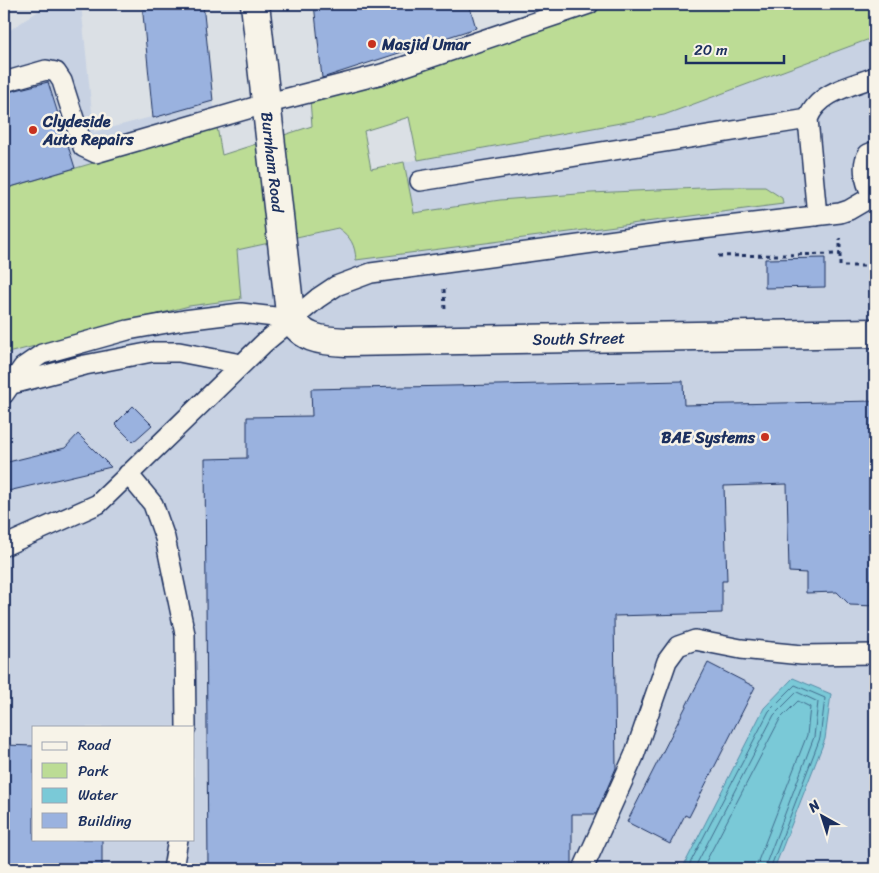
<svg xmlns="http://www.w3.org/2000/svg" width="879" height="873" viewBox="0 0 879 873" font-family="Sriracha,sans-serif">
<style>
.built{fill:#c8d2e3;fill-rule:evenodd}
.green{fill:#bcdc95;stroke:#6c867a}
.water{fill:#7ac9d7;stroke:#548ba7}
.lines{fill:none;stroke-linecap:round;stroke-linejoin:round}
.shore{stroke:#416d8e;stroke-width:1}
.building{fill:#9ab2df;stroke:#1b2f5e}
.service-casing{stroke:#1b2f5e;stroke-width:22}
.tertiary-casing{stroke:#1b2f5e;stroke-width:31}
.path{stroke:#1b2f5e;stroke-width:3;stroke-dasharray:4 4;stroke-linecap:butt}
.service{stroke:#f7f3e8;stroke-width:19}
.tertiary{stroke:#f7f3e8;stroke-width:28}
.poi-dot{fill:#c8321e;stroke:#f7f3e8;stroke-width:2}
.labels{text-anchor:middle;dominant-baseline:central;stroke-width:5;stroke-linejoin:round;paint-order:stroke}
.poi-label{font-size:16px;font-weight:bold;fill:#1b2f5e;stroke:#f7f3e8;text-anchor:start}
.street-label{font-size:16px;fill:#1b2f5e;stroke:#f7f3e8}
</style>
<rect width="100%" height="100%" fill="#dbe0e5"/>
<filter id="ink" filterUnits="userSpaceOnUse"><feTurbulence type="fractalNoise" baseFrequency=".02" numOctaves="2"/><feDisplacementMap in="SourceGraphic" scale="10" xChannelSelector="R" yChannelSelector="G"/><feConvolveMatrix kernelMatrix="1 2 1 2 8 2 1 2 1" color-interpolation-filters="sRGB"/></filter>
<g filter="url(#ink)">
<path class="built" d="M 49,4 L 81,4 L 94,132 L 213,101 L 217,127 L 4,189 L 4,34 Z
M 875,37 L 875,869 L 774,869 L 825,739 L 831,695 L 793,678 L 764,708 L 682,869 L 4,869 L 4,351 L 236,250 L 413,213 L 404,162 L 664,115 ZM 34,727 L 194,727 L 194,839 L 34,839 Z"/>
<path class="green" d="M 611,4 L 875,4 L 875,37 L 664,115 L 418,160 L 409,117 L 364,131 L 371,169 L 404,162 L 414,213 L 500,200 L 591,193 L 723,187 L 765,187 L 782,198 L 783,204 L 356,260 C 355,245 351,237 338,228 L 237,250 L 241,299 L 189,306 L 4,354 L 4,189 L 217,127 L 222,155 L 312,126 L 310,99 L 384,81 Z"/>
<path class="water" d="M 793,678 L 831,694 L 825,739 L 774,869 L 682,869 L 764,708 Z"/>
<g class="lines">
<path class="shore" d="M 687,869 L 769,711 L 795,685 L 825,698 L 820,738 L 770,869
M 694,869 L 774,715 L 797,692 L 818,702 L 814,737 L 764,869
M 702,869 L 780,719 L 798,701 L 810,707 L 807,735 L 758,861 L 756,869"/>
</g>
<path class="building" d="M 142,4 L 203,4 L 213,101 L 153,118 Z
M 314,4 L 469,4 L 476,28 L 322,78 Z
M 48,82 L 75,168 L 4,189 L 4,93 Z
M 825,258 L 825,287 L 765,288 L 765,259 Z
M 683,381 L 684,405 L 875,401 L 875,606 L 850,605 L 837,592 L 806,593 L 806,573 L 789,572 L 787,484 L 724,486 L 727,581 L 722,581 L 722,613 L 614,616 L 616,768 L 596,814 L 572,814 L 572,869 L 208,869 L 205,459 L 247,458 L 247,417 L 312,416 L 311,389 Z
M 133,406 L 152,425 L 133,442 L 115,424 Z
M 78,434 L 111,467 L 4,492 L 4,463 L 65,448 Z
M 708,663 L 755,687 L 689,817 L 685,815 L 670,844 L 627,822 Z
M 4,745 L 34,746 L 34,839 L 102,839 L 102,869 L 4,869 Z"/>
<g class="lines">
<g class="service-casing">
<path id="service" d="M 4,82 L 46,70 L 56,72 L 62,81 L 83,147 L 96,153 L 265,104 L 382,74 L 589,4
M 808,119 C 818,92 851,86 875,77
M 875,151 L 868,154 C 860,166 866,188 875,198
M 420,181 L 808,119 L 817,216
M 12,384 L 85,365 L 152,352 L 179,352 L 241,364
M 4,394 L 23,367 L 42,354 L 128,330 L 184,320 L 241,313 L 292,319
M 128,474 L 153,504 L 165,538 L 185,634 L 186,727
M 4,546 L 98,504 L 264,343 L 318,298 L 336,286 L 371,273 L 667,233 L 840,213 L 849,210 L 873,196
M 173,869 L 178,839
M 583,869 L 634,756 L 667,661 L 678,646 L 695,640 L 741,649 L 802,655 L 875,654"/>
</g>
<g class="tertiary-casing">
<g id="tertiary">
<path id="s1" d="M 255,4 L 290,313 C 298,339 322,341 346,342 L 875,333"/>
</g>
</g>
<path class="path" d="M 840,254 L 840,266 L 875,266
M 718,256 L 840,254 L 840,238
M 444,289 L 445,310"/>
<use href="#service" class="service"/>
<use href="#tertiary" class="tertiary"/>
</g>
</g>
<g class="poi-dot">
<circle cx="372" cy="44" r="5"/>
<circle cx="33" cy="130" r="5"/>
<circle cx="765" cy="437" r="5"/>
</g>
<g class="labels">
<g class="poi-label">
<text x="382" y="44">Masjid Umar</text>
<text x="43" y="121">Clydeside<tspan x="43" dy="18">Auto Repairs</tspan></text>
<text x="755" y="437" text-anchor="end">BAE Systems</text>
</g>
<g class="street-label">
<text stroke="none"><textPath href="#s1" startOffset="159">Burnham Road</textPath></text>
<text stroke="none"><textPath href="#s1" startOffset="612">South Street</textPath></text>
</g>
</g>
<rect width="879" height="873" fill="none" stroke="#f7f3e8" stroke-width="20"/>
<rect x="10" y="10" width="859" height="853" fill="none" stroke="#1b2f5e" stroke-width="2" filter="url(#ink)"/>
<rect x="32" y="726" width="162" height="115" fill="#f7f3e8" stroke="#9fa5b1"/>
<rect x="42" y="742" width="25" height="8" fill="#f7f3e8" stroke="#9fa5b1"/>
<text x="78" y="750" font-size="15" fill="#1b2f5e">Road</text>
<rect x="42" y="763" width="25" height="15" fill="#bcdc95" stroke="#9fa5b1"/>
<text x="78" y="776" font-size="15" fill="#1b2f5e">Park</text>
<rect x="42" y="788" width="25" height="15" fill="#7ac9d7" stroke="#9fa5b1"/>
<text x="78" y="800" font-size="15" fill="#1b2f5e">Water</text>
<rect x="42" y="813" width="25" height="15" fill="#9ab2df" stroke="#9fa5b1"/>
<text x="78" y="826" font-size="15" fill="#1b2f5e">Building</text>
<g transform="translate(822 816) rotate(321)" stroke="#f7f3e8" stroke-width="4" paint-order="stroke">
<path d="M0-4L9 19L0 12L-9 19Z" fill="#1b2f5e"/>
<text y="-8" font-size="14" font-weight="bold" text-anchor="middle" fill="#1b2f5e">N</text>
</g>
<path d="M686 55v8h98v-8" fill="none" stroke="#1b2f5e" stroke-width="2.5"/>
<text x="694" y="55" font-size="15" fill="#1b2f5e" stroke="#f7f3e8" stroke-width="4" paint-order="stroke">20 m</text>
</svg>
